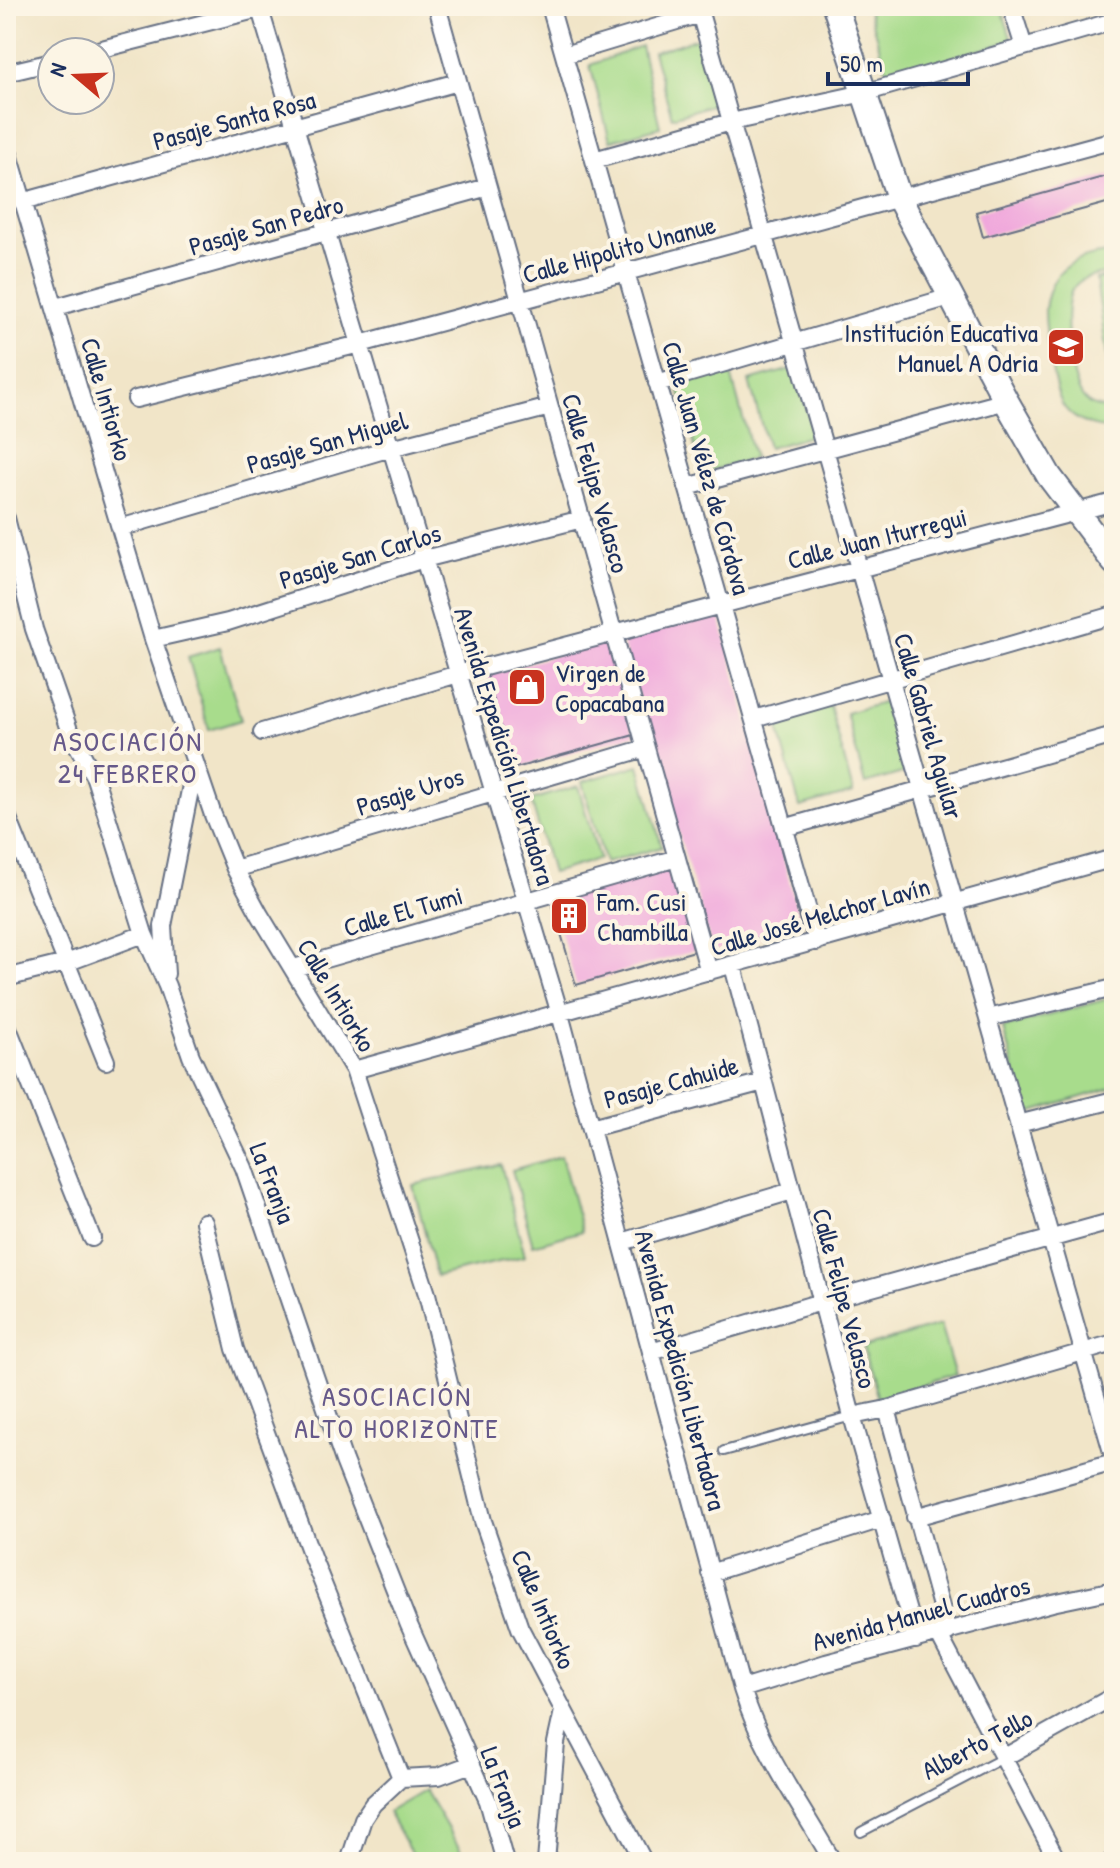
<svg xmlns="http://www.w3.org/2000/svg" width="1120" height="1868" viewBox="0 0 1120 1868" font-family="'Patrick Hand',sans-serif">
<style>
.green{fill:#a8dc8c;stroke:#628675;stroke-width:2}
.building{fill:#f0a7dc}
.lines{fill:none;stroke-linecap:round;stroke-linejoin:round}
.lane-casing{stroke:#666f83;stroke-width:12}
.street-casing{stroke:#666f83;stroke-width:20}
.secondary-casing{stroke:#666f83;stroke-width:28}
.lane{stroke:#fff;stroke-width:8}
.street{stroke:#fff;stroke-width:16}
.secondary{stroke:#fff;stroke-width:24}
.labels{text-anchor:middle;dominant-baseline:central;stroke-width:8;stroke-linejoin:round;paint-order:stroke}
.street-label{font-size:26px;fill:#1b2f5e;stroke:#fcf5e5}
.poi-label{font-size:26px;fill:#1b2f5e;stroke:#fcf5e5;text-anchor:start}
.neighbourhood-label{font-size:28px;letter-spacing:2px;fill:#66598a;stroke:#fcf5e5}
</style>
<rect width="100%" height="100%" fill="#fcf5e5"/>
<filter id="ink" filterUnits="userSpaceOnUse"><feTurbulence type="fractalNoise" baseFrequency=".0125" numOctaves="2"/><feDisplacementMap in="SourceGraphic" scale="16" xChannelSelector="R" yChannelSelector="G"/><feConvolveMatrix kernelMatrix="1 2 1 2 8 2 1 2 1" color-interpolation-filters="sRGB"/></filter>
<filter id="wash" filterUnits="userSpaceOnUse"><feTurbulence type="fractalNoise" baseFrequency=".006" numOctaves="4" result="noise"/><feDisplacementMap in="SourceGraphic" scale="32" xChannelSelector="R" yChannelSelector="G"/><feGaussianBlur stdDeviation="1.8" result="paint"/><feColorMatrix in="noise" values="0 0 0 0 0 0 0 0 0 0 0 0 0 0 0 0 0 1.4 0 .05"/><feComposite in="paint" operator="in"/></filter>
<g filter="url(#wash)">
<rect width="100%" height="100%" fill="#f1e5c8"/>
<path class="green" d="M 867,6 L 1001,6 L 1012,41 L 888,76 Z
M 698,38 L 717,103 L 672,117 L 653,52 Z
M 641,46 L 660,127 L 610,141 L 590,65 Z
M 1114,252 L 1114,273 C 1100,275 1083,275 1074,287 C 1060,303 1070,386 1085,400 C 1093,408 1104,409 1114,408 L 1114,429 C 1094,428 1076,423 1064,407 C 1053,392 1045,330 1045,310 C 1046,298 1051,284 1058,275 C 1074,257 1092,255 1114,252 Z
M 1114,277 L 1114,404 L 1096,279 Z
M 795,368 L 814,435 L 768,448 L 749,381 Z
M 730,371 L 754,458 L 702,473 L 678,385 Z
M 220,647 L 241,720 L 209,730 L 188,657 Z
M 890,701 L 909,771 L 865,784 L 846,713 Z
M 830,706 L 853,792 L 800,807 L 776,721 Z
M 639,765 L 662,847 L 605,863 L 582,782 Z
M 578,786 L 599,859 L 552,873 L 531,800 Z
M 1114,997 L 1114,1087 L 1026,1114 L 1003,1028 Z
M 561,1156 L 582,1231 L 533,1245 L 512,1170 Z
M 501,1165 L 525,1256 L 436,1276 L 413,1185 Z
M 940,1325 L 955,1376 L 878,1399 L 863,1347 Z
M 425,1790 L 464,1856 L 453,1862 L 416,1862 L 388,1812 Z"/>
<g id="blocks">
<path class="building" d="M 1114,174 L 1114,201 L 983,237 L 976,212 Z
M 719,613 L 801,926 L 713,951 L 622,641 Z
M 609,640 L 634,735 L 512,769 L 487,675 Z
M 672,864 L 698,950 L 576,985 L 551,899 Z"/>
</g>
</g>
<g filter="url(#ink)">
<use href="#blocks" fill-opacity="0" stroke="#666f83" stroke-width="2"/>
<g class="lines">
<g class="lane-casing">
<path id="lane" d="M 724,1451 L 852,1416
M 861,1832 L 1003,1758"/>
</g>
<g class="street-casing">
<path id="street" d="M 259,6 L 560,1014 L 742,1689 C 762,1753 801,1805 833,1862
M 437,6 L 709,972
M 550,6 L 817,942
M 698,6 L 1114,1459
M 1011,6 L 1024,47
M 90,52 L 267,7
M 564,55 L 700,14
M 6,73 L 52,62
M 6,144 L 153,639 L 213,815 L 235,869 L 260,915 L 354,1070 L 427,1294 L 483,1521 L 520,1628 L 644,1862
M 594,160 L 731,122 L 864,93 L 1114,21
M 22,202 L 458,82
M 56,307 L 488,187
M 657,383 L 950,297
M 136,399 L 360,344 L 1114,140
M 687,487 L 1006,401
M 6,518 L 34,629 L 69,730 L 95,778 L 144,934 L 167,986 L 191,1056 L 244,1168 L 344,1461 L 409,1625 L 488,1801 L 505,1862
M 120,528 L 391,448 L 550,407
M 153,639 L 228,622 L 424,559 L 582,519
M 754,719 L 1114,615
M 262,732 L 458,674 L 1114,502
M 6,813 L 106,1061
M 784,828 L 1114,735
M 235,869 L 646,748
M 733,966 L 852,1416 L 916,1640
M 294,968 L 677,858
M 166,974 L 163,926 L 195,765
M 6,978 L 66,963 L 144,934
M 988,1018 L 1114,988
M 6,1023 L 92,1238
M 354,1070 L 1114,858
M 1018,1124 L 1114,1100
M 591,1128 L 763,1082
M 204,1222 L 235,1349 L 313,1559 L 401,1778
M 622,1242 L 792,1191
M 651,1352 L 821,1302 L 1114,1221
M 887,1409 L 948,1632
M 852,1416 L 887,1409 L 1114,1343
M 915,1517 L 1114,1462
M 710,1573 L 882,1519
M 939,1635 L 1058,1862
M 742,1689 L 826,1663 L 1052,1603 L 1114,1590
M 1003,1758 L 1114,1696
M 349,1862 L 363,1819 L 373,1804 L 401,1778 L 439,1776 L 471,1764
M 546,1862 L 556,1743 L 563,1711
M 1110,1862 L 1114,1860"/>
</g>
<g class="secondary-casing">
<path id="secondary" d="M 835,6 L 899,198 L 1006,401 L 1049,476 L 1114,562"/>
</g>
<use href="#lane" class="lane"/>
<use href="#street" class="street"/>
<use href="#secondary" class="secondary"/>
</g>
</g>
<defs>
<g id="school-square" transform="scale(2)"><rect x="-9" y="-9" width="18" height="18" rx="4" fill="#c8321e" stroke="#fcf5e5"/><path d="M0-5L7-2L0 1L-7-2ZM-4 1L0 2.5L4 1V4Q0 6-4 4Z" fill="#fff"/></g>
<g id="shop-square" transform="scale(2)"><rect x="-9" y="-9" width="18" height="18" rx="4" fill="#c8321e" stroke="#fcf5e5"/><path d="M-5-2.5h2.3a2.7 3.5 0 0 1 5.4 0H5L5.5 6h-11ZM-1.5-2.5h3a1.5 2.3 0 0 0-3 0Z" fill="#fff"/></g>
<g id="building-square" transform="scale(2)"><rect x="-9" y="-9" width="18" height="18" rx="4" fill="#c8321e" stroke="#fcf5e5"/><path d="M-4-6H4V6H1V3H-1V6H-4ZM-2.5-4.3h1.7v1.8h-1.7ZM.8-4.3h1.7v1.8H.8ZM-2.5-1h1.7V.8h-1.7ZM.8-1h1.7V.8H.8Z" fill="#fff"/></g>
</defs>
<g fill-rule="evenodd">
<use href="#school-square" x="1066" y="347"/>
<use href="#shop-square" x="527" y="687"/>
<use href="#building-square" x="569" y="916"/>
</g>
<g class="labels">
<g class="street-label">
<text transform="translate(234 120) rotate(-15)">Pasaje Santa Rosa</text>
<text transform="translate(266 225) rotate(-16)">Pasaje San Pedro</text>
<text transform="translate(619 249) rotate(-15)">Calle Hipolito Unanue</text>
<text transform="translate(107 399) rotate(74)">Calle Intiorko</text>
<text transform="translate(327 442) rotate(-16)">Pasaje San Miguel</text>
<text transform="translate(707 468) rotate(74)">Calle Juan Vélez de Córdova</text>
<text transform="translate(596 483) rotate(74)">Calle Felipe Velasco</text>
<text transform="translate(877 538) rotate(-14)">Calle Juan Iturregui</text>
<text transform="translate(360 556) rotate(-17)">Pasaje San Carlos</text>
<text transform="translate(929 726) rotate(74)">Calle Gabriel Aguilar</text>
<text transform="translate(505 746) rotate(73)">Avenida Expedición Libertadora</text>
<text transform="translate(410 791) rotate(-17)">Pasaje Uros</text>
<text transform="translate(403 911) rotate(-16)">Calle El Tumi</text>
<text transform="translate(820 916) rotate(-16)">Calle José Melchor Lavín</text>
<text transform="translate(337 995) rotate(59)">Calle Intiorko</text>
<text transform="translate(671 1082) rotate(-15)">Pasaje Cahuide</text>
<text transform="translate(273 1183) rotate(69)">La Franja</text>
<text transform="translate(845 1298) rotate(75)">Calle Felipe Velasco</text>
<text transform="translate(681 1370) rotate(75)">Avenida Expedición Libertadora</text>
<text transform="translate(544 1609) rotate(67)">Calle Intiorko</text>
<text transform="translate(921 1613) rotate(-15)">Avenida Manuel Cuadros</text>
<text transform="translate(977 1744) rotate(-28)">Alberto Tello</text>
<text transform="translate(504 1787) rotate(69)">La Franja</text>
</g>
<g class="poi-label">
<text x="1038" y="332" text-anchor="end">Institución Educativa<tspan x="1038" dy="30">Manuel A Odria</tspan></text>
<text x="555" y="672">Virgen de<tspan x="555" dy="30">Copacabana</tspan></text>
<text x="597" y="901">Fam. Cusi<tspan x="597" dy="30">Chambilla</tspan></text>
</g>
<g class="neighbourhood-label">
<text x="128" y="741">ASOCIACIÓN<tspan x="128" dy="32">24 FEBRERO</tspan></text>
<text x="397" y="1396">ASOCIACIÓN<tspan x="397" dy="32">ALTO HORIZONTE</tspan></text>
</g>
</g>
<rect width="1120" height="1868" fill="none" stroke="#fcf5e5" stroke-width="32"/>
<g transform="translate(76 76) rotate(289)"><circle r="38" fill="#fcf5e5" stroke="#a2a6af" stroke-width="2"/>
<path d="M0-6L14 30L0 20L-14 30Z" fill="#c8321e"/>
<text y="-12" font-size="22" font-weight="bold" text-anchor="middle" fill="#1b2f5e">N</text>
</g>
<path d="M828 72v12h140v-12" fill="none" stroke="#1b2f5e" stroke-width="4"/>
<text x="840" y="72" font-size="24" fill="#1b2f5e" stroke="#fcf5e5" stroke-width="6" paint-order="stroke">50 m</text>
</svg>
